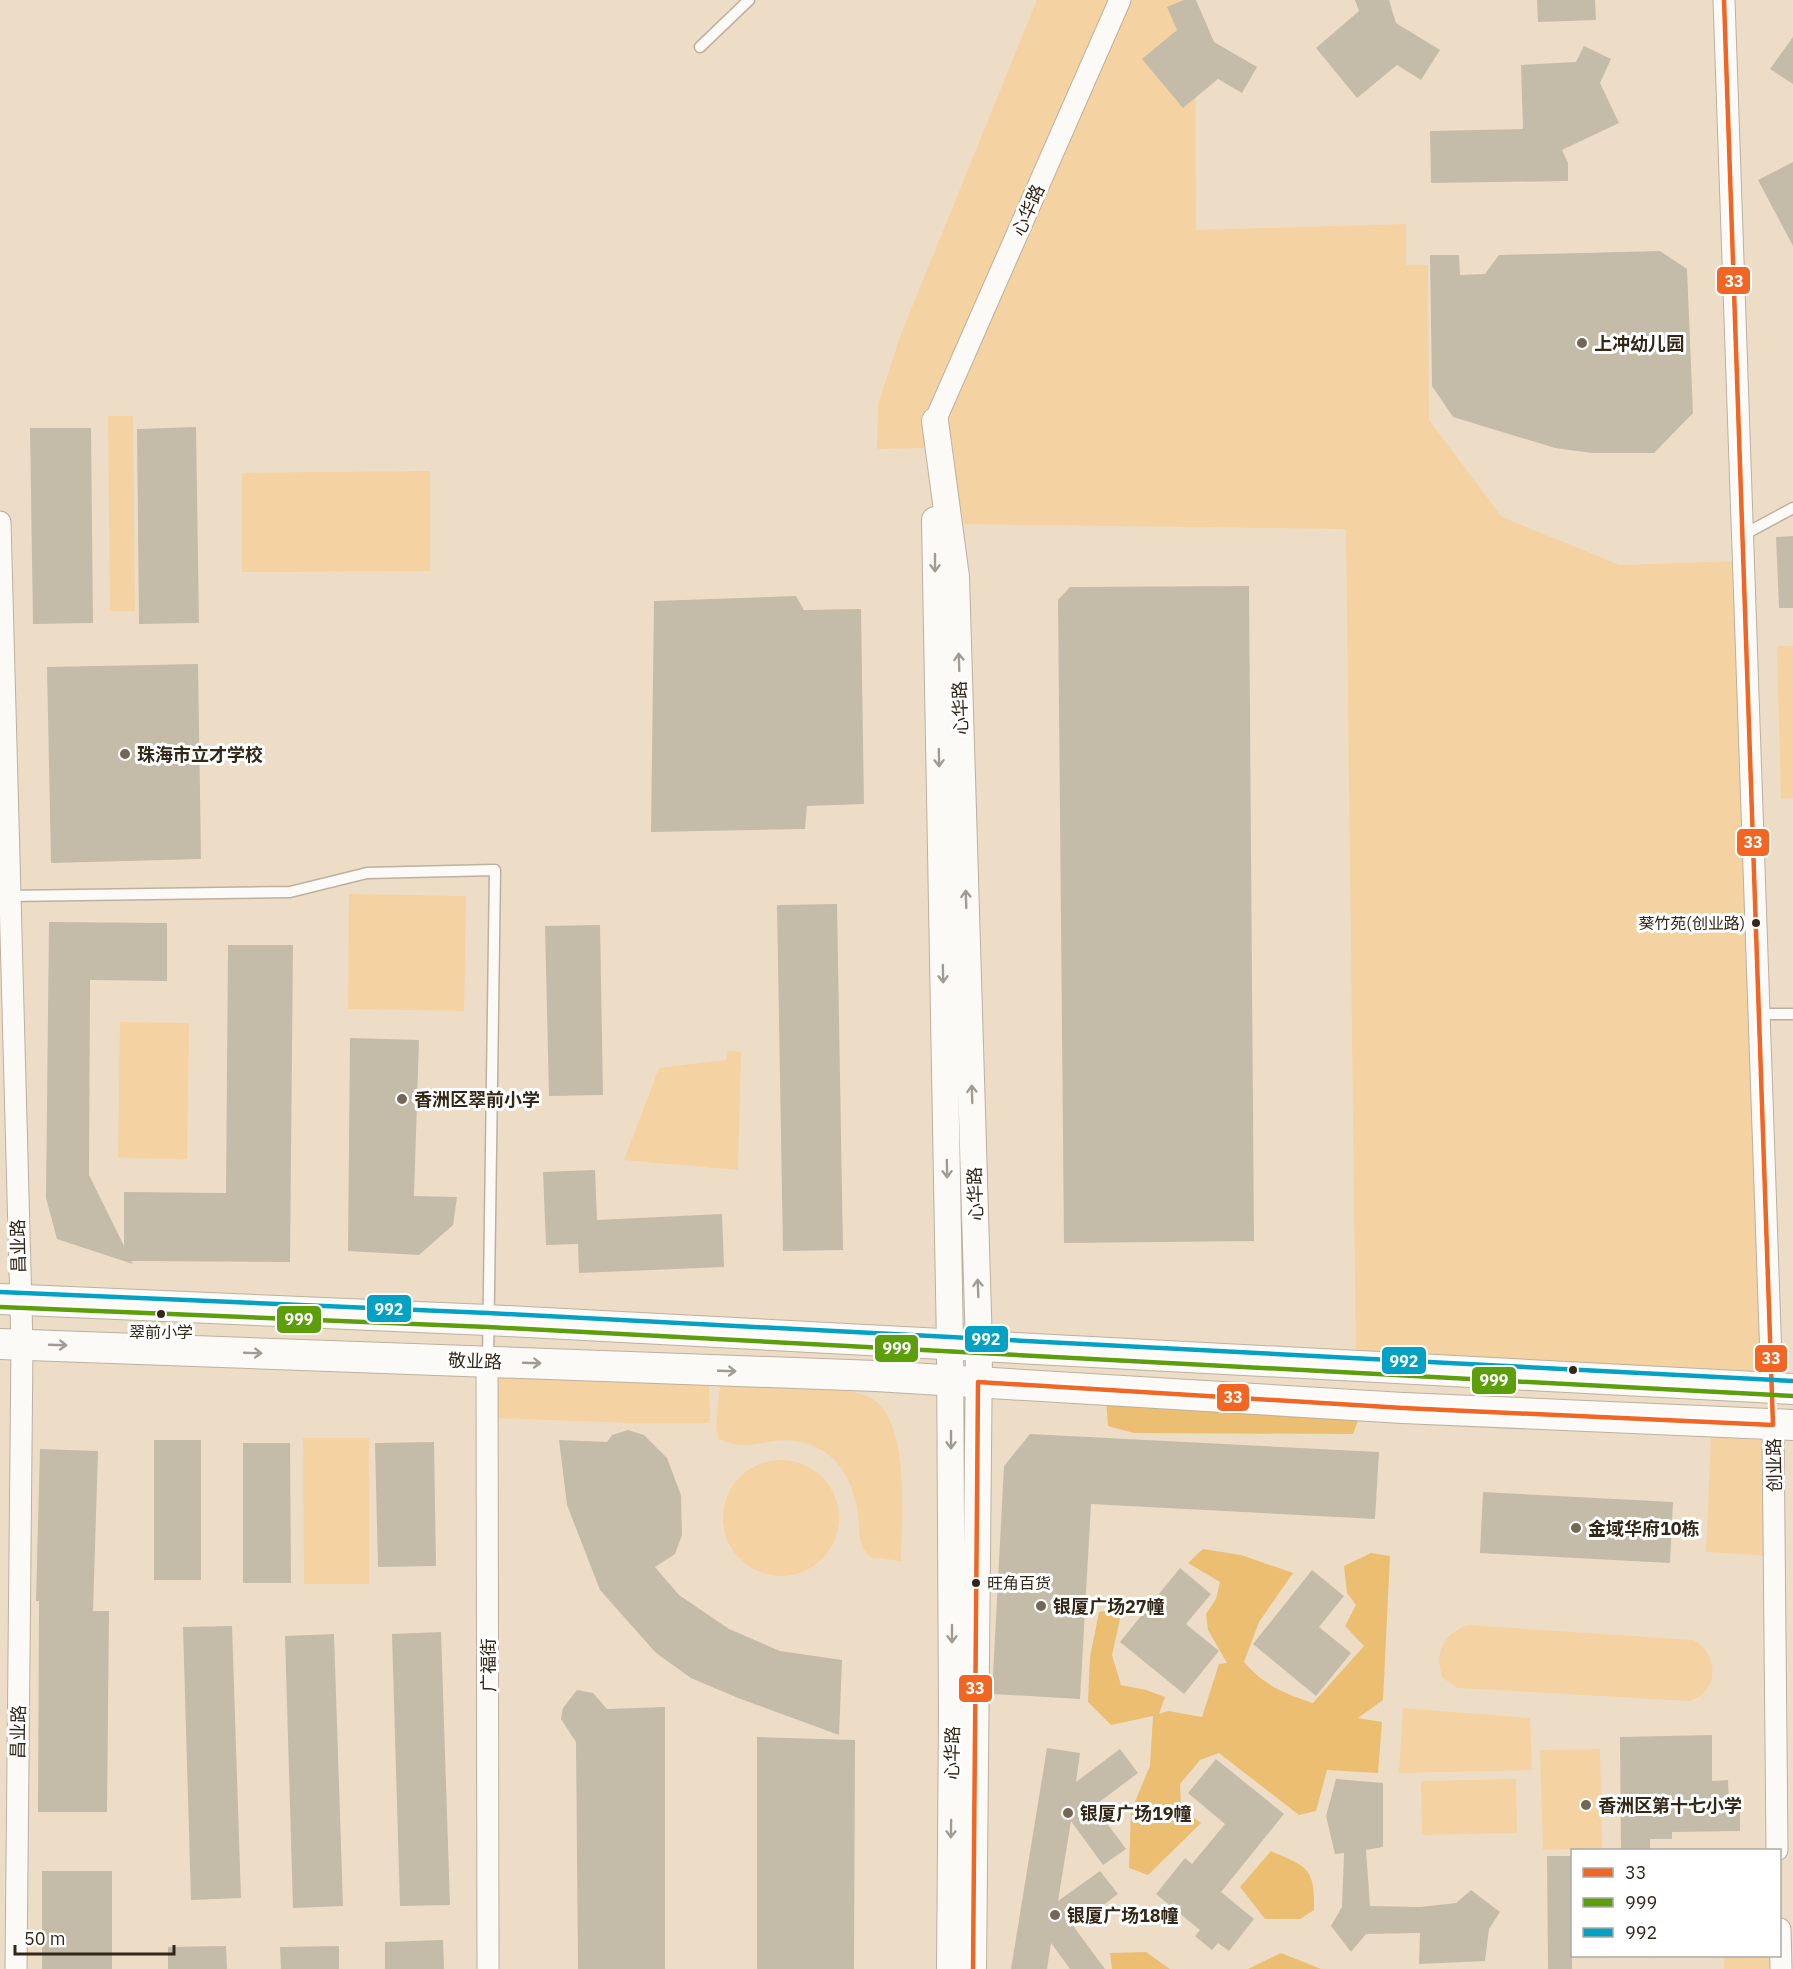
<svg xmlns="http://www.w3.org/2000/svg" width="1793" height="1969" viewBox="0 0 1793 1969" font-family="'IBM Plex Sans','Noto Sans SC',sans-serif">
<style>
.green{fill:#f4d2a2}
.forest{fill:#ebbe72}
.building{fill:#c5bba9}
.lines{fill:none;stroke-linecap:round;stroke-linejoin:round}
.service-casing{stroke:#bdb09f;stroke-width:13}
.minor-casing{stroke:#bdb09f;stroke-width:23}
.tertiary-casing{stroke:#bdb09f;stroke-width:28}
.secondary-casing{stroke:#bdb09f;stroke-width:32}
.service{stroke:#fcfaf7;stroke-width:10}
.minor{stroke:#fcfaf7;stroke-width:21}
.tertiary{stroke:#fcfaf7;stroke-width:26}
.secondary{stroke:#fcfaf7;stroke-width:30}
.bus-1-casing{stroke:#fff;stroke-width:9}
.bus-2-casing{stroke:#fff;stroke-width:9}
.bus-3-casing{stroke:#fff;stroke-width:9}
.bus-1{stroke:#f26522;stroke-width:4.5}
.bus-2{stroke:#5d9e0b;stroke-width:4.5}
.bus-3{stroke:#03a2c5;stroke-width:4.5}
.oneway{stroke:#a29b93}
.poi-dot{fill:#746755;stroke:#fff;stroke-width:2}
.bus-dot{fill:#332718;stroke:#fff;stroke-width:2}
.labels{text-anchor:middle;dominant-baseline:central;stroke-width:6;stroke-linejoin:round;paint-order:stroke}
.bus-label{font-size:16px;fill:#332718;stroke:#fff;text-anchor:end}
.street-label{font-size:18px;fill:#332718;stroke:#fff}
.poi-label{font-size:18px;font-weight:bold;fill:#332718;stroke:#fff;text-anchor:start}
.line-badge{stroke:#fff;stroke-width:2}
.badge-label{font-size:16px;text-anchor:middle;font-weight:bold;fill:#fff}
</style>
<rect width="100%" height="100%" fill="#edddc7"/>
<path class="green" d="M 1037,0 L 1111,0 L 924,418 L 924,448 L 877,449 L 878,404 L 901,334 Z
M 1122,0 L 1195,0 L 1196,230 L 1406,224 L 1406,265 L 1428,265 L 1429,420 L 1502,517 L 1620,565 L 1743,561 L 1772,1388 L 1356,1366 L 1346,529 L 950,524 L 936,421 Z
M 108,416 L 133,416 L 135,611 L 110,611 Z
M 430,471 L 430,571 L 242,572 L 242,473 Z
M 1777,646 L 1793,646 L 1793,798 L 1781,799 Z
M 349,894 L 466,896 L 464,1011 L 348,1009 Z
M 120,1022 L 189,1023 L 187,1159 L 118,1158 Z
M 728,1051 L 741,1052 L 738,1170 L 624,1160 L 659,1068 L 726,1060 Z
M 498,1370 L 709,1378 L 710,1423 L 631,1423 L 495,1418 Z
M 720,1385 C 753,1386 849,1383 873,1399 C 911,1425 901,1520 901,1561 L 870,1557 C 857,1542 860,1533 858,1515 C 854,1484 840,1454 808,1444 C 773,1432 752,1455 719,1439 L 716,1429 Z
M 1711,1437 L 1770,1441 L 1767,1556 L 1706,1552 Z
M 303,1438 L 369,1438 L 369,1584 L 304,1584 Z
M723 1518a58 58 0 1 1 116 0a58 58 0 1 1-116 0Z
M 1469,1625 L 1693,1640 C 1719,1653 1720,1692 1690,1701 L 1458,1688 L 1443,1678 C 1433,1654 1444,1632 1469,1625 Z
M 1403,1708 L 1530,1718 L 1532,1770 L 1399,1773 Z
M 1600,1749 L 1602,1848 L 1543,1850 L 1540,1750 Z
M 1516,1779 L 1517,1833 L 1422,1835 L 1421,1781 Z
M 1724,1956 L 1770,1956 L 1770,1969 L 1724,1969 Z"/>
<path class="forest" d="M 1106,1399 L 1359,1418 L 1353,1434 L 1134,1433 L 1108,1426 Z
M 1203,1549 L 1241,1555 L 1293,1573 L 1259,1622 L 1244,1662 C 1265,1686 1283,1693 1313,1703 L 1364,1646 L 1345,1626 L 1356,1605 L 1347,1593 L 1344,1566 L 1371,1553 L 1390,1556 L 1383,1700 L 1358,1718 L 1382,1722 L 1378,1773 L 1327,1770 L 1316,1811 L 1299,1815 L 1219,1753 L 1200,1760 L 1180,1784 L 1181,1808 L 1201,1823 L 1148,1875 L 1129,1868 L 1131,1811 L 1150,1766 L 1153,1716 L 1111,1725 L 1088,1702 L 1090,1657 L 1099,1612 L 1112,1610 L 1120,1619 L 1112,1655 L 1121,1685 L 1146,1690 L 1165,1697 L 1159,1714 L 1168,1711 L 1202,1717 L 1219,1664 L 1227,1663 L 1208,1630 L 1206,1614 L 1216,1599 L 1220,1582 L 1188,1563 Z
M 1271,1851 C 1307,1867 1315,1867 1314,1910 L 1300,1919 L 1265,1919 L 1240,1887 Z
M 1146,1952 L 1170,1969 L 1112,1969 L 1110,1953 Z
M 1281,1953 L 1321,1969 L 1248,1969 Z"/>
<path class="building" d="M 1184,0 L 1196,0 L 1214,42 L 1257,67 L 1242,93 L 1218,79 L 1183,108 L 1142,59 L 1177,30 L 1167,7 Z
M 1355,0 L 1389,0 L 1396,23 L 1440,50 L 1421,80 L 1397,65 L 1357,98 L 1316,48 L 1359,11 Z
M 1537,0 L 1595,0 L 1596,20 L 1538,22 Z
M 1793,37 L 1793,84 L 1770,69 Z
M 1584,46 L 1611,59 L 1600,83 L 1619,123 L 1562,150 L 1568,163 L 1568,181 L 1431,183 L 1430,131 L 1523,129 L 1521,65 L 1576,62 Z
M 1793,162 L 1793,246 L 1758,180 Z
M 1660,251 L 1687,269 L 1693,413 L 1654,453 L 1592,453 L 1555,448 L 1453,417 L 1432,386 L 1430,255 L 1459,255 L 1460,275 L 1485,274 L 1499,255 Z
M 196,427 L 199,623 L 139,624 L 137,429 Z
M 30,428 L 91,428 L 93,623 L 33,624 Z
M 1793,536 L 1793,608 L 1779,608 L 1776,537 Z
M 1249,586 L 1254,1241 L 1064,1243 L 1058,600 L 1070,587 Z
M 796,596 L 804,610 L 861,609 L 864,804 L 807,806 L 805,829 L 651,832 L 654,601 Z
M 198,664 L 201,859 L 51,863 L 47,667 Z
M 837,904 L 843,1250 L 783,1251 L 777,905 Z
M 49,922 L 167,923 L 167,981 L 90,980 L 89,1175 L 124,1246 L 124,1192 L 226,1193 L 228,945 L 293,945 L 290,1262 L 131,1261 L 133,1264 L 57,1239 L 46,1198 Z
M 600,925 L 603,1095 L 549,1096 L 545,926 Z
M 350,1038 L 419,1040 L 414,1196 L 457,1197 L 453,1225 L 419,1255 L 348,1251 Z
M 595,1170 L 597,1220 L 722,1214 L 724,1267 L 579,1273 L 578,1244 L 546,1245 L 543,1172 Z
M 628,1430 L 644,1435 L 667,1458 L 681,1495 L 682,1535 L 675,1554 L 655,1567 L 679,1595 L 729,1629 L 780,1651 L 842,1660 L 839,1735 L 738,1698 L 691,1678 L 656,1653 L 600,1590 L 567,1505 L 559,1440 L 607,1442 L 612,1435 Z
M 1030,1434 L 1379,1452 L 1375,1519 L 1091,1504 L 1080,1699 L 992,1694 L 1004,1466 Z
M 154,1440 L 201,1440 L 201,1580 L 154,1580 Z
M 434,1442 L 436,1566 L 378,1567 L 375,1443 Z
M 243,1443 L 290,1443 L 291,1583 L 243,1583 Z
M 40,1449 L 98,1451 L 93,1611 L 109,1611 L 107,1812 L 38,1812 L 39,1601 L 36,1601 Z
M 1483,1492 L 1673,1502 L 1670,1563 L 1480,1553 Z
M 1180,1568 L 1211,1594 L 1186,1624 L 1219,1651 L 1184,1694 L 1120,1642 Z
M 1312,1570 L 1344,1596 L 1319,1627 L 1351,1653 L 1316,1696 L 1253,1644 Z
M 232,1626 L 241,1898 L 191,1900 L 183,1627 Z
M 441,1632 L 450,1905 L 400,1906 L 392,1634 Z
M 334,1634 L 343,1906 L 293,1908 L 285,1636 Z
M 577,1690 L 593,1693 L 607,1709 L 665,1707 L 665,1969 L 578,1969 L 576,1742 L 561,1719 L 563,1708 Z
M 1712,1735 L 1712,1781 L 1728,1780 L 1729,1802 L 1740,1802 L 1740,1831 L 1672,1832 L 1672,1839 L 1650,1839 L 1650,1851 L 1621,1851 L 1620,1737 Z
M 757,1737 L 855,1740 L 854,1969 L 757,1969 Z
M 1047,1748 L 1080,1753 L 1076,1782 L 1120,1749 L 1138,1773 L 1094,1806 L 1126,1849 L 1103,1865 L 1071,1821 L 1058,1901 L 1100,1871 L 1118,1894 L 1074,1927 L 1105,1969 L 1070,1969 L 1051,1943 L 1047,1969 L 1011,1969 Z
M 1216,1759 L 1284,1814 L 1221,1892 L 1254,1919 L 1229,1951 L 1218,1943 L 1212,1950 L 1195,1936 L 1200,1930 L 1156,1894 L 1185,1858 L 1192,1864 L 1225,1824 L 1188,1793 Z
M 1336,1779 L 1383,1783 L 1383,1847 L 1366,1850 L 1370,1906 L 1420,1907 L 1456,1903 L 1471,1890 L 1500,1912 L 1489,1929 L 1485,1961 L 1419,1964 L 1420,1933 L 1366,1934 L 1351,1952 L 1331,1926 L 1342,1907 L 1344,1853 L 1335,1854 L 1326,1816 Z
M 1547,1856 L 1572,1856 L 1572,1969 L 1548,1969 Z
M 42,1871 L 112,1871 L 112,1969 L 42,1969 Z
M 443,1940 L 444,1969 L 385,1969 L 385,1942 Z
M 226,1946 L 227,1969 L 168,1969 L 168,1947 Z
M 339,1946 L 339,1969 L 281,1969 L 280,1947 Z"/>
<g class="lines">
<g class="service-casing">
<path id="service" d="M 700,47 L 749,0
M 1743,535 L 1793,508
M 9,896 L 290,892 L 367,873 L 495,870 L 488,1359
M 1760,1014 L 1793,1014"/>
</g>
<g class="minor-casing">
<path id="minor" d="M 1724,0 L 1772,1388
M 935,421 L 1120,0
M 0,522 L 22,1345 L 16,1969
M 487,1362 L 488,1969
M 1773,1425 L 1777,1850
M 1780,1929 L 1781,1969"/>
</g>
<g class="tertiary-casing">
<path id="tertiary" d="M 935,421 L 956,577 L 979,1347 L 973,1969
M 935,520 L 950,1345 L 952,1714 L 950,1969"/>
</g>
<g class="secondary-casing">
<path id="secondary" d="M 0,1299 L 488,1320 L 1793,1389
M 0,1344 L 876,1376 L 1403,1408 L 1793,1425"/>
</g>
<use href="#service" class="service"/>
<use href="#minor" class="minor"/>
<use href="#tertiary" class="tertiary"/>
<use href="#secondary" class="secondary"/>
<g class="bus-1-casing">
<path id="bus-1" d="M 973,1969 L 978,1382 L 1403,1408 L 1773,1425 L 1724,0"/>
</g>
<g class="bus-2-casing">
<path id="bus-2" d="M 0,1307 L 488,1327 L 1793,1396"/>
</g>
<g class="bus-3-casing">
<path id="bus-3" d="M 0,1292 L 488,1313 L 1793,1381"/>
</g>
<use href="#bus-1" class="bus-1"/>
<use href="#bus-2" class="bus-2"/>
<use href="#bus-3" class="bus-3"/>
</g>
<defs><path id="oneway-shaft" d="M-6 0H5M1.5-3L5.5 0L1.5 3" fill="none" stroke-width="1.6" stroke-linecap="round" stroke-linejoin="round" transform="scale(1.5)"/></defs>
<g class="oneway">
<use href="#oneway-shaft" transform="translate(935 563) rotate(90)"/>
<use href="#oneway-shaft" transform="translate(959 662) rotate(-92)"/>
<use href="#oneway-shaft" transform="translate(939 758) rotate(89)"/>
<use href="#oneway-shaft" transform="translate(966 899) rotate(-92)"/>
<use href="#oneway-shaft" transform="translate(943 974) rotate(89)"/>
<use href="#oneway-shaft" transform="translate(972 1094) rotate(-92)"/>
<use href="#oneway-shaft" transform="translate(947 1169) rotate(89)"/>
<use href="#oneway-shaft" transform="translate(978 1288) rotate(-92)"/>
<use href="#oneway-shaft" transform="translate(58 1345) rotate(2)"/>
<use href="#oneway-shaft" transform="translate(253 1353) rotate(2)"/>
<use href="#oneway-shaft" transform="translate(532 1363) rotate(2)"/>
<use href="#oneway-shaft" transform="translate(727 1371) rotate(2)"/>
<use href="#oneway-shaft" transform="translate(951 1440) rotate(90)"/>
<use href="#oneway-shaft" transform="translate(952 1634) rotate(90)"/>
<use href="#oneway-shaft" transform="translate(951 1829) rotate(91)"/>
</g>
<g class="poi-dot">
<circle cx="1582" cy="343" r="6"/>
<circle cx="125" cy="754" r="6"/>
<circle cx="402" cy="1099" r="6"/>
<circle cx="1576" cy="1528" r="6"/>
<circle cx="1041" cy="1606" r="6"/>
<circle cx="1586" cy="1805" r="6"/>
<circle cx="1068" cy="1813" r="6"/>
<circle cx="1055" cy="1915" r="6"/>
</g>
<g class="bus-dot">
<circle cx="1756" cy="923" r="5"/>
<circle cx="161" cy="1314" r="5"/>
<circle cx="1573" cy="1370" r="5"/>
<circle cx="976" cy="1583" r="5"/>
</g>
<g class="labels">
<g class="bus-label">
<text x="1745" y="923">葵竹苑(创业路)</text>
<text x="161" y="1332" text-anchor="middle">翠前小学</text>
<text x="987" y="1583" text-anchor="start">旺角百货</text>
</g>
<g class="street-label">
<text transform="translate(1028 210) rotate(-66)">心华路</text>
<text transform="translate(960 708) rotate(-92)">心华路</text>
<text transform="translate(975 1194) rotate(-92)">心华路</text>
<text transform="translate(18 1246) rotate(-91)">昌业路</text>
<text transform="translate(475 1361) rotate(2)">敬业路</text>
<text transform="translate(1774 1465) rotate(-91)">创业路</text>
<text transform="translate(488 1665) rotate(-90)">广福街</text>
<text transform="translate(18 1732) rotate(-89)">昌业路</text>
<text transform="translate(952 1753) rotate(-89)">心华路</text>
</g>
<g class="poi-label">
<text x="1594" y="343">上冲幼儿园</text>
<text x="137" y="754">珠海市立才学校</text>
<text x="414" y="1099">香洲区翠前小学</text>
<text x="1588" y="1528">金域华府10栋</text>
<text x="1053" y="1606">银厦广场27幢</text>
<text x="1598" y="1805">香洲区第十七小学</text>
<text x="1080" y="1813">银厦广场19幢</text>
<text x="1067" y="1915">银厦广场18幢</text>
</g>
</g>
<g class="line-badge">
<rect x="1716" y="266" width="35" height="29" rx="6" fill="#f26522"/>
<rect x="1736" y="828" width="34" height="29" rx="6" fill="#f26522"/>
<rect x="366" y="1294" width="46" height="29" rx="6" fill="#03a2c5"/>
<rect x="276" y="1305" width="46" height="29" rx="6" fill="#5d9e0b"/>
<rect x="964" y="1325" width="45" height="28" rx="6" fill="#03a2c5"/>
<rect x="874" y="1334" width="45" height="29" rx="6" fill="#5d9e0b"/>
<rect x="1754" y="1344" width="34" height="29" rx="6" fill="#f26522"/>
<rect x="1381" y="1346" width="46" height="29" rx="6" fill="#03a2c5"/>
<rect x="1471" y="1366" width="46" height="29" rx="6" fill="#5d9e0b"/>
<rect x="1216" y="1383" width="34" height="29" rx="6" fill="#f26522"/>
<rect x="958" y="1674" width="35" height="29" rx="6" fill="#f26522"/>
</g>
<g class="badge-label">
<text x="1734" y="287">33</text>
<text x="1753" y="848">33</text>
<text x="389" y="1315">992</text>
<text x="299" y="1325">999</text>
<text x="986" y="1345">992</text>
<text x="897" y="1354">999</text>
<text x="1771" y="1364">33</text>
<text x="1404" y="1367">992</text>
<text x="1494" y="1386">999</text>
<text x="1233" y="1403">33</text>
<text x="975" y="1694">33</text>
</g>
<rect x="1571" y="1849" width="210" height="108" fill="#ffffff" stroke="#ada9a3" stroke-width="1.5"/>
<rect x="1583" y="1868" width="30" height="9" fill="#f26522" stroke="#ada9a3" stroke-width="1.5"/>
<text x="1625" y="1879" font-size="18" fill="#332718">33</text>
<rect x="1583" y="1898" width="30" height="9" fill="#5d9e0b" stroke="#ada9a3" stroke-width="1.5"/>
<text x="1625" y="1909" font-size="18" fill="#332718">999</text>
<rect x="1583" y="1928" width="30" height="9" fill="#03a2c5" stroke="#ada9a3" stroke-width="1.5"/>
<text x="1625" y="1939" font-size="18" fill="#332718">992</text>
<path d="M15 1945v9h159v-9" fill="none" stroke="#332718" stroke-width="3"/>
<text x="24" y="1945" font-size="18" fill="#332718" stroke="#ffffff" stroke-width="4.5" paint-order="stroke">50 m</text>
</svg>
